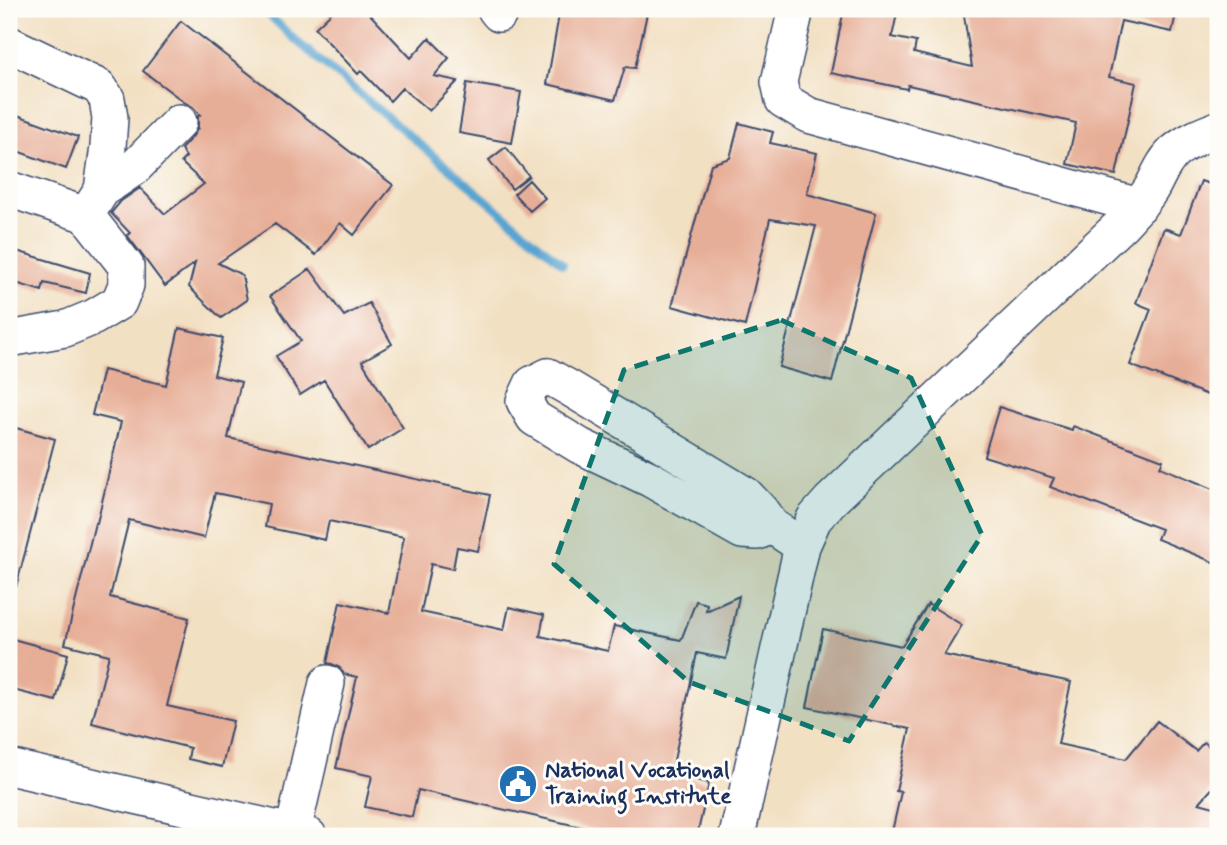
<svg xmlns="http://www.w3.org/2000/svg" width="1227" height="845" viewBox="0 0 1227 845" font-family="Mynerve,sans-serif">
<style>
.lines{fill:none;stroke-linecap:round;stroke-linejoin:round}
.stream{stroke:#59a4d1;stroke-width:8}
.building{fill:#e7ae97}
.minor-casing{stroke:#3b4a6d;stroke-width:38}
.minor{stroke:#fff;stroke-width:35}
.marked{fill:#0f766e;fill-opacity:0.2;stroke:#0f766e;stroke-width:5;stroke-dasharray:14 9;stroke-linejoin:round}
.labels{text-anchor:middle;dominant-baseline:central;stroke-width:6;stroke-linejoin:round;paint-order:stroke}
.poi-label{font-size:23px;font-weight:bold;fill:#1b2f5e;stroke:#fdfcf7;text-anchor:start}
</style>
<rect width="100%" height="100%" fill="#fdfcf7"/>
<filter id="ink" filterUnits="userSpaceOnUse"><feTurbulence type="fractalNoise" baseFrequency=".0143" numOctaves="2"/><feDisplacementMap in="SourceGraphic" scale="14" xChannelSelector="R" yChannelSelector="G"/><feConvolveMatrix kernelMatrix="1 2 1 2 8 2 1 2 1" color-interpolation-filters="sRGB"/></filter>
<filter id="wash" filterUnits="userSpaceOnUse"><feTurbulence type="fractalNoise" baseFrequency=".00686" numOctaves="4" result="noise"/><feDisplacementMap in="SourceGraphic" scale="28" xChannelSelector="R" yChannelSelector="G"/><feGaussianBlur stdDeviation="1.57" result="paint"/><feColorMatrix in="noise" values="0 0 0 0 0 0 0 0 0 0 0 0 0 0 0 0 0 1.4 0 .05"/><feComposite in="paint" operator="in"/></filter>
<g filter="url(#wash)">
<rect width="100%" height="100%" fill="#f2e0c3"/>
<g class="lines">
<path class="stream" d="M 263,9 L 293,38 L 563,264"/>
</g>
<g id="blocks">
<path class="building" d="M 335,9 L 365,9 L 411,58 L 429,38 L 449,58 L 434,76 L 458,81 L 429,111 L 402,88 L 390,101 L 361,71 L 358,74 L 315,28 Z
M 560,9 L 648,9 L 635,68 L 625,67 L 615,100 L 547,84 Z
M 844,9 L 898,9 L 892,37 L 916,42 L 914,53 L 972,67 L 963,9 L 1177,9 L 1172,32 L 1121,21 L 1109,77 L 1136,83 L 1116,175 L 1067,164 L 1076,123 L 908,85 L 907,89 L 831,73 Z
M 181,21 L 393,185 L 354,235 L 340,223 L 316,255 L 275,224 L 218,263 L 242,275 L 247,300 L 221,318 L 189,287 L 195,263 L 165,286 L 127,235 L 130,233 L 111,213 L 121,201 L 140,188 L 165,214 L 204,184 L 181,162 L 186,157 L 181,149 L 193,136 L 198,128 L 198,116 L 200,115 L 193,107 L 184,102 L 143,71 Z
M 467,83 L 521,92 L 512,143 L 459,133 Z
M 9,112 L 78,137 L 66,169 L 9,148 Z
M 739,123 L 773,132 L 770,143 L 817,153 L 807,194 L 876,213 L 832,382 L 779,367 L 816,226 L 770,219 L 745,326 L 672,306 L 711,164 L 730,158 Z
M 506,147 L 529,176 L 512,189 L 489,160 Z
M 529,180 L 545,198 L 530,211 L 514,194 Z
M 1201,181 L 1218,187 L 1218,399 L 1130,365 L 1151,309 L 1136,303 L 1164,228 L 1181,234 Z
M 13,250 L 90,273 L 86,293 L 44,283 L 42,291 L 9,281 L 9,266 Z
M 310,269 L 344,316 L 369,303 L 392,344 L 362,361 L 403,428 L 368,450 L 324,380 L 300,395 L 276,356 L 301,341 L 270,296 Z
M 179,328 L 223,338 L 214,375 L 241,382 L 228,438 L 490,495 L 478,551 L 457,547 L 453,569 L 431,564 L 421,612 L 504,630 L 509,607 L 544,615 L 540,636 L 608,651 L 614,626 L 681,640 L 696,601 L 707,604 L 706,611 L 739,596 L 726,659 L 697,653 L 671,774 L 709,783 L 697,836 L 621,836 L 418,790 L 412,817 L 365,807 L 372,776 L 336,768 L 357,677 L 344,674 L 340,668 L 332,664 L 327,663 L 340,602 L 389,613 L 404,537 L 329,521 L 325,540 L 265,527 L 269,504 L 215,493 L 204,538 L 129,520 L 110,597 L 189,618 L 167,706 L 233,721 L 222,767 L 188,759 L 190,748 L 92,723 L 109,655 L 65,644 L 95,523 L 97,523 L 121,422 L 92,415 L 103,370 L 166,385 Z
M 999,407 L 1072,430 L 1073,426 L 1163,460 L 1160,467 L 1218,491 L 1218,564 L 1157,539 L 1161,529 L 1050,487 L 1054,478 L 984,456 Z
M 9,426 L 55,439 L 16,587 L 9,586 Z
M 928,604 L 962,625 L 944,655 L 1071,682 L 1058,744 L 1126,759 L 1157,721 L 1196,751 L 1204,742 L 1218,754 L 1218,782 L 1199,803 L 1218,808 L 1218,836 L 891,836 L 901,792 L 896,791 L 910,729 L 807,707 L 823,629 L 902,646 Z
M 9,638 L 68,654 L 56,701 L 9,689 Z"/>
</g>
</g>
<g filter="url(#ink)">
<use href="#blocks" fill-opacity="0" stroke="#3b4a6d" stroke-width="2"/>
<g class="lines">
<g class="minor-casing">
<path id="minor" d="M 495,9 L 499,14
M 796,9 L 779,82 L 783,100 L 808,115 L 1139,206
M 9,44 L 99,87 L 107,99 L 110,118 L 108,147 L 102,190 L 86,215
M 9,189 L 86,215 L 126,266 L 126,285 L 119,302 L 94,317 L 65,329 L 9,339
M 102,190 L 134,168 L 179,122
M 772,526 L 757,532 L 742,531 L 650,479 L 580,446 L 534,418 L 524,401 L 532,384 L 548,376 L 571,389 L 746,495 L 761,511 L 772,526 L 802,546
M 9,767 L 309,836
M 292,836 L 327,683
M 737,836 L 802,546 L 814,519 L 830,501 L 1122,224 C 1132,213 1143,202 1151,189 C 1158,177 1163,162 1174,152 C 1187,141 1202,135 1218,129"/>
</g>
<use href="#minor" class="minor"/>
</g>
</g>
<path class="marked" d="M 781,320 L 911,378 L 982,535 L 849,741 L 689,682 L 554,564 L 624,370 Z"/>
<defs>
<g id="civic-disc" transform="scale(2.0125)"><circle r="9.5" fill="#1f6fb2" stroke="#fdfcf7"/><path d="M-.6-6.5H3V-4.5H.6V-3L4-1V1h2V6H-6V1h2V-1L-.6-3ZM-1.2 2.5V6h2.4V2.5Z" fill="#fff"/></g>
</defs>
<g fill-rule="evenodd">
<use href="#civic-disc" x="518" y="784"/>
</g>
<g class="labels">
<g class="poi-label">
<text x="545" y="771">National Vocational<tspan x="545" dy="26">Training Institute</tspan></text>
</g>
</g>
<rect width="1227" height="845" fill="none" stroke="#fdfcf7" stroke-width="35"/>
</svg>
